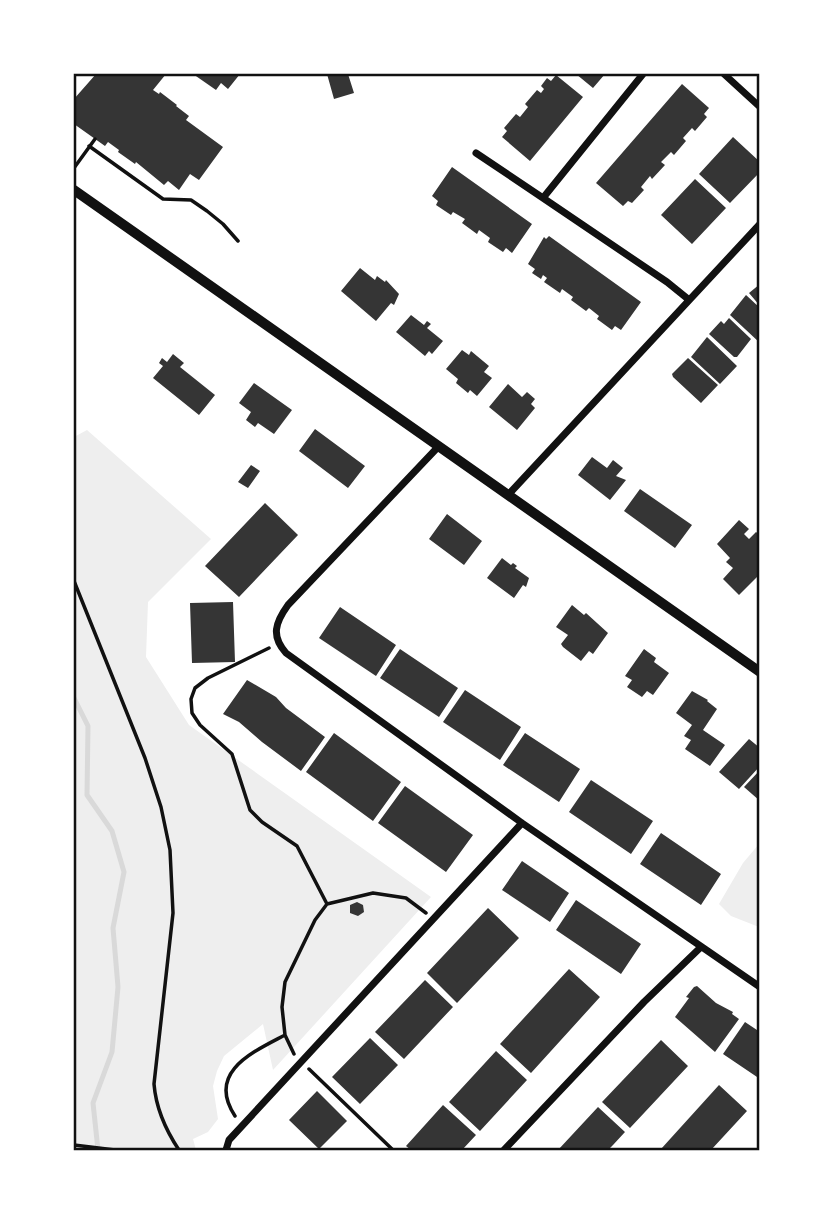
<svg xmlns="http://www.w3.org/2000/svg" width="833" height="1224" viewBox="0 0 833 1224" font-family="'DejaVu Sans',sans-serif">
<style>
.green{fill:#eee}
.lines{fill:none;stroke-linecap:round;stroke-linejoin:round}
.stream{stroke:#d9d9d9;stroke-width:5}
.building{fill:#353535}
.path{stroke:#111;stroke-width:3.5}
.minor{stroke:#111;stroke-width:7}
.tertiary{stroke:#111;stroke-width:10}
.neatline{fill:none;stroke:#111;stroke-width:2.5}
</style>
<rect width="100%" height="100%" fill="#fff"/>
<path class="green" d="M 87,430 L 211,539 L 148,602 L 146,657 L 189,725 L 431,897 L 273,1070 L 263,1024 L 224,1056 L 217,1071 L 213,1086 L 218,1119 L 208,1132 L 193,1139 L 196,1150 L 74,1150 L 74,437 Z
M 759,844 L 759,927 L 731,916 L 719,904 L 743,863 Z"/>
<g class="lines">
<path class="stream" d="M 74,698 L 88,726 L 87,795 L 112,831 L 124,872 L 113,928 L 118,987 L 112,1052 L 93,1103 L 98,1150"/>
</g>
<path class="building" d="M 96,74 L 166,74 L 153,90 L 159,94 L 160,92 L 177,105 L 176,106 L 189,116 L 186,120 L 223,147 L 199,180 L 190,174 L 179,190 L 168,181 L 164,185 L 136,162 L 135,164 L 118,152 L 119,150 L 108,142 L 105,146 L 74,124 L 74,99 Z
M 193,74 L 240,74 L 228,89 L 221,83 L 216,90 Z
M 327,74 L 348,74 L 354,93 L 334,99 Z
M 576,74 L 605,74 L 593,88 Z
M 556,75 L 583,97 L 530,161 L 502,137 L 507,131 L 504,128 L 516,114 L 520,117 L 528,107 L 525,104 L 537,90 L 541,93 L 544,89 L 541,86 L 547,78 L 551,81 Z
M 682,84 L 709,108 L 704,114 L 707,117 L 695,131 L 692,128 L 683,138 L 686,141 L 674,155 L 671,152 L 661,162 L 665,165 L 652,179 L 650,176 L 641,187 L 644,190 L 632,203 L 628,201 L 623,206 L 596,183 Z
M 733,137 L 760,162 L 760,172 L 730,203 L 699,174 Z
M 452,167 L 532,224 L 512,253 L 506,248 L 503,252 L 488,242 L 490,238 L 479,230 L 477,234 L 462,223 L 465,219 L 453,212 L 451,215 L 436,205 L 438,201 L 432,196 Z
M 695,179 L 726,208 L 692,244 L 661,215 Z
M 549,236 L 641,302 L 621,330 L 615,326 L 612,330 L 597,319 L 599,316 L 589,308 L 586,311 L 571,300 L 573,297 L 562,289 L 560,293 L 544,282 L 547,278 L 543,275 L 541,279 L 532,273 L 535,269 L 528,264 L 544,237 L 546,239 Z
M 360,268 L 375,280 L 377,276 L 385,282 L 386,280 L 399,294 L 394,305 L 391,303 L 376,321 L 341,291 Z
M 760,284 L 760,306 L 749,293 Z
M 746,295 L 760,308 L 760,343 L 730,315 Z
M 411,315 L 424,325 L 427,321 L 431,324 L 427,328 L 443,341 L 432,354 L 429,351 L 425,356 L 396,332 Z
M 729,318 L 751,339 L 737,357 L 734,357 L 709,334 L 721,321 L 724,324 Z
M 707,337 L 737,366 L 720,384 L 691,357 Z
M 462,350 L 469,355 L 471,351 L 489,366 L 484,372 L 492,378 L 477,396 L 470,390 L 468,393 L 456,383 L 458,379 L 446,369 Z
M 173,354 L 184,363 L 180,367 L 215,395 L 199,415 L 153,378 L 163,366 L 159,363 L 162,358 L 167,362 Z
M 688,358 L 718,385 L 701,403 L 673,377 L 672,374 Z
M 254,383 L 292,410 L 274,434 L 258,423 L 255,427 L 246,420 L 251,412 L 239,403 Z
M 508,384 L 522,397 L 527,392 L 535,399 L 531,404 L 535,408 L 517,430 L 489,407 Z
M 315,429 L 365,466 L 348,488 L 299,451 Z
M 592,457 L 607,468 L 613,460 L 623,468 L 616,476 L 626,480 L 610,500 L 578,475 Z
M 251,465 L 260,471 L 248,488 L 238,482 Z
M 640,489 L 692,525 L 675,548 L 624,511 Z
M 265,503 L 298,535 L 239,597 L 205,566 Z
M 447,514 L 482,541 L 464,565 L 429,539 Z
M 739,520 L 749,529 L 744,534 L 749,539 L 756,532 L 760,535 L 760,574 L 739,595 L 723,579 L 733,568 L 726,562 L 730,558 L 717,544 Z
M 502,558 L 511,565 L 513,563 L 517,566 L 515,568 L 529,578 L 526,587 L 523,585 L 514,598 L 487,578 Z
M 233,602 L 235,662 L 192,663 L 190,603 Z
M 572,605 L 584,615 L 586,613 L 608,633 L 593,654 L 589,651 L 581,661 L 563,647 L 561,644 L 568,635 L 556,627 Z
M 340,607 L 396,645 L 376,676 L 319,638 Z
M 400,649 L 458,688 L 439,717 L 380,678 Z
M 644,649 L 656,658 L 654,662 L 669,673 L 653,695 L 647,691 L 642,697 L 627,687 L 632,680 L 625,676 Z
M 247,680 L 276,697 L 286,708 L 325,737 L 301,771 L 262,742 L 239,722 L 223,714 Z
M 465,690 L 521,727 L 500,760 L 443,722 Z
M 692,691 L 708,700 L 707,701 L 717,709 L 703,730 L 725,745 L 710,766 L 685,749 L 691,740 L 684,736 L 692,725 L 676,713 Z
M 334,733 L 401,782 L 373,821 L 306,772 Z
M 525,733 L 580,769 L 559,802 L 503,765 Z
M 749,739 L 760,748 L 760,766 L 739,789 L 719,772 Z
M 760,770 L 760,801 L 744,787 Z
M 591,780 L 653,821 L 631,854 L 569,812 Z
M 405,786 L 473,835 L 446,872 L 378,823 Z
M 661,833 L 721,874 L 701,905 L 640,864 Z
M 522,861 L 569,893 L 550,922 L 502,890 Z
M 576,900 L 641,944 L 621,974 L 556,930 Z
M 357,902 L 363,905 L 364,912 L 358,916 L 350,913 L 350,905 Z
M 488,908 L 519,938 L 457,1003 L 427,973 Z
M 569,969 L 600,997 L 531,1073 L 500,1044 Z
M 425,980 L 453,1007 L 404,1059 L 375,1032 Z
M 697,986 L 716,1003 L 733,1012 L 732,1014 L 739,1019 L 715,1052 L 675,1017 L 689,998 L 686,997 L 694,987 Z
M 745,1022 L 760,1032 L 760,1079 L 723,1054 Z
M 370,1038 L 398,1065 L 360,1104 L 332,1077 Z
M 661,1040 L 688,1066 L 630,1128 L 602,1102 Z
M 496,1051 L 527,1080 L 480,1131 L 449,1102 Z
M 719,1085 L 747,1111 L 711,1150 L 663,1150 L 661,1149 Z
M 317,1091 L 347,1121 L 319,1149 L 289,1120 Z
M 443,1105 L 476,1135 L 462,1150 L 411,1150 L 406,1146 Z
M 598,1107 L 625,1132 L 613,1145 L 608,1150 L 558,1150 Z"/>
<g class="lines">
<path class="path" d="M 89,146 L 163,199 L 191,200 L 207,211 L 223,224 L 238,241
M 74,168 L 95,139
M 74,581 L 145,758 L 161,807 L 170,850 L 173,913 L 154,1084 C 156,1109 165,1129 179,1150
M 269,648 L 208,678 L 195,688 L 191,699 L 192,713 L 200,725 L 232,754 L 250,810 L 262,822 L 297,846 L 327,904
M 294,1054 L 285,1035 L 282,1007 L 285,982 L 315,920 L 327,904 L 373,893 L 406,898 L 426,913
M 309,1069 L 393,1150
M 235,1116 C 206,1072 253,1052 285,1035
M 74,1145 L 115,1150"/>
<path class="minor" d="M 643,74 L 543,198 L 667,282 L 688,299
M 724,74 L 760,107
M 476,153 L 543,198
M 438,447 L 288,605 C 275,623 271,636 286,653 L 522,823 L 760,987
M 508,495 L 760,224
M 226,1150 L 229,1140 L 522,823
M 504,1150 L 644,1002 L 701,947"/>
<path class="tertiary" d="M 74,190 L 760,672"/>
</g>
<rect width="833" height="1224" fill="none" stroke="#ffffff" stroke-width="150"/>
<rect x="75" y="75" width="683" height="1074" class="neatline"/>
</svg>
